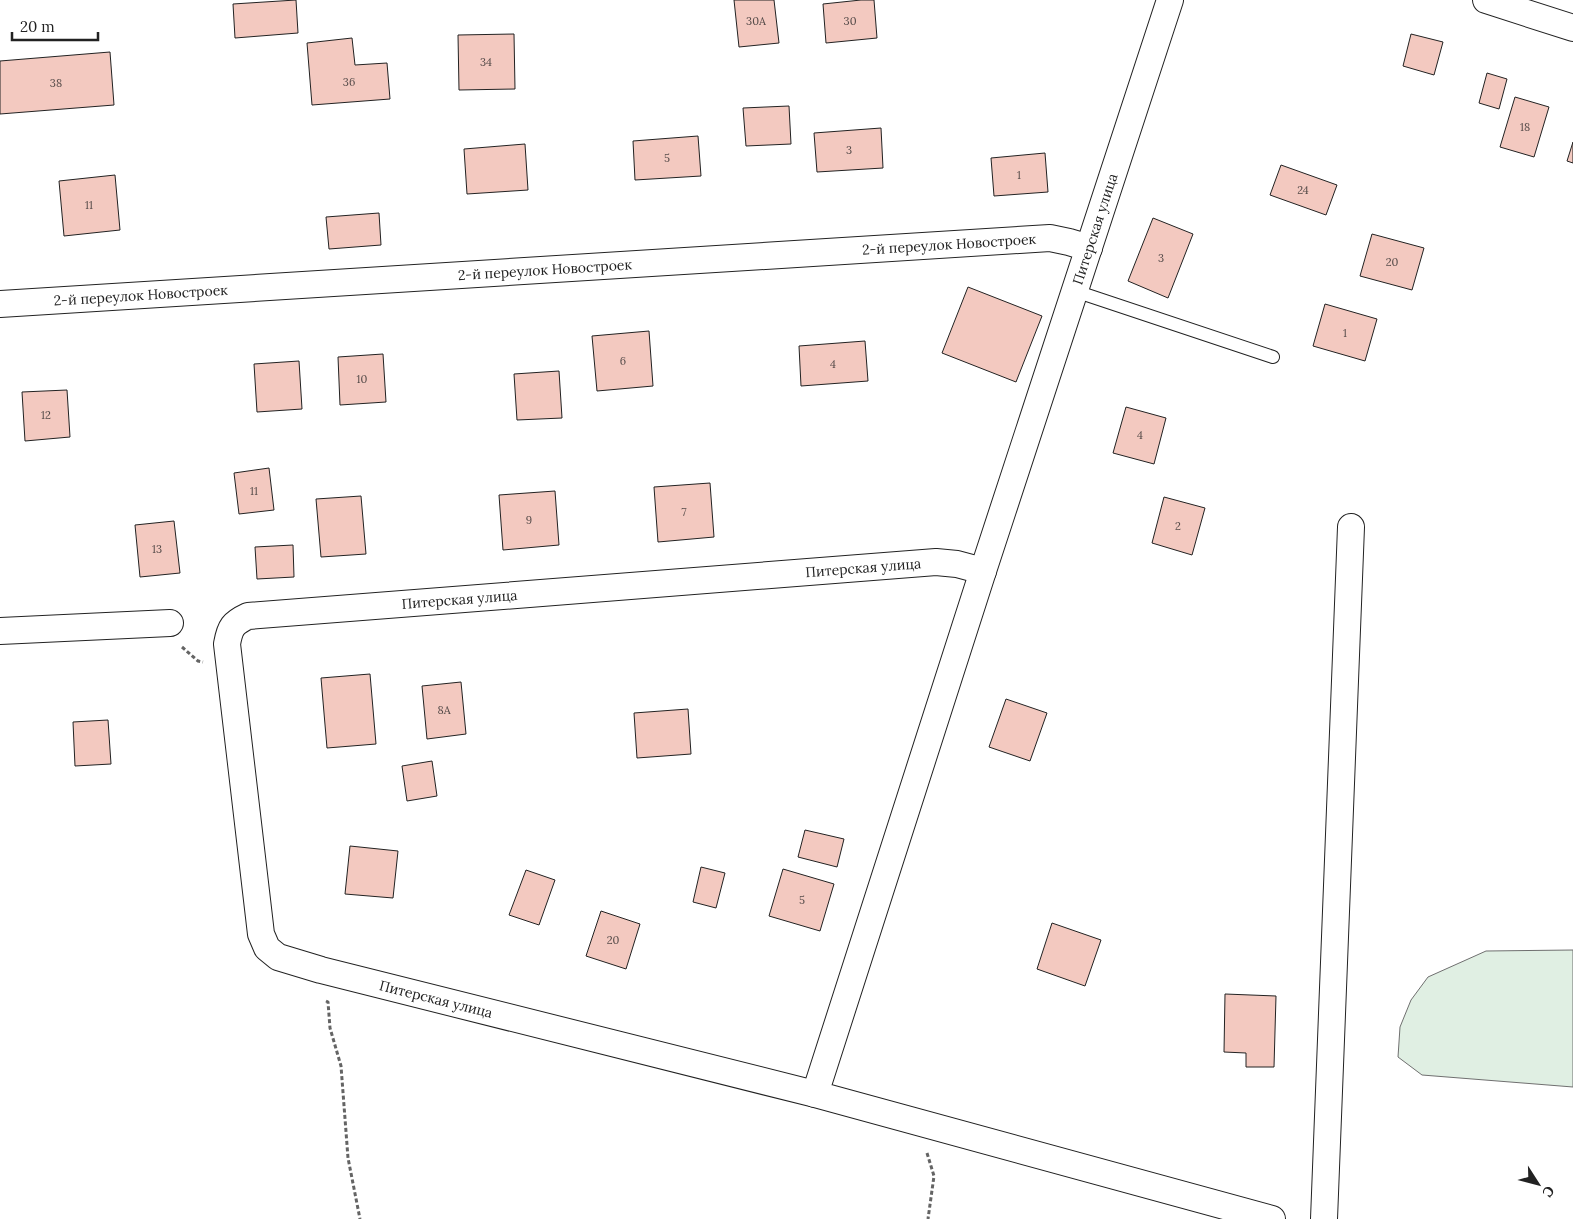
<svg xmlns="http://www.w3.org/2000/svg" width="1573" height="1219" viewBox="0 0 1573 1219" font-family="Lora,serif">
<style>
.green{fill:#e0efe3;stroke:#6f6f6f}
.building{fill:#f3c9c0;stroke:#222}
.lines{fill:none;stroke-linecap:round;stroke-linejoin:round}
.lane-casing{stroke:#222;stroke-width:14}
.street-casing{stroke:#222;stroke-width:28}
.path{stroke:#646464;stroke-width:3;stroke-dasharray:4 2.5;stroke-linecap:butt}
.lane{stroke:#fff;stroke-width:12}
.street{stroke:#fff;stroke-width:26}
.labels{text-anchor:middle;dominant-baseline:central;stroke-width:4;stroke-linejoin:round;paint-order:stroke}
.number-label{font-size:11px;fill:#564c4a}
.street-label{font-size:14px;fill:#222;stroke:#fff}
</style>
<rect width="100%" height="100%" fill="#fff"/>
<path class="green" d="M 1573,950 L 1573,1087 L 1422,1075 L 1398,1057 L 1400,1027 L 1411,1000 L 1428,977 L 1486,951 Z"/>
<path class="building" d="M 296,0 L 298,33 L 235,38 L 233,4 Z
M 734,0 L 774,0 L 779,43 L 739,47 Z
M 861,0 L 874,0 L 877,38 L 826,43 L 823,4 Z
M 514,34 L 515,89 L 459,90 L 458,35 Z
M 1411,34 L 1443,42 L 1434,75 L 1403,66 Z
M 352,38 L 355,65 L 387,63 L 390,99 L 312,105 L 307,43 Z
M 110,52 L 114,105 L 0,114 L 0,61 Z
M 1487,73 L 1507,79 L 1499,109 L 1479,103 Z
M 1515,97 L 1549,107 L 1534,157 L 1500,147 Z
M 789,106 L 791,144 L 746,146 L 743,108 Z
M 881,128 L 883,168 L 817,172 L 814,133 Z
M 698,136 L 701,176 L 635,180 L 633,141 Z
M 1573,142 L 1573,163 L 1567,161 Z
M 525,144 L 528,190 L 467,194 L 464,149 Z
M 1045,153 L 1048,192 L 994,196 L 991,158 Z
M 1281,165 L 1337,185 L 1326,215 L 1270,195 Z
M 115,175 L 120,230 L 64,236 L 59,181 Z
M 379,213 L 381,245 L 329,249 L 326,217 Z
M 1153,218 L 1193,234 L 1168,298 L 1128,281 Z
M 1372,234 L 1424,248 L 1412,290 L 1360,276 Z
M 968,287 L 1042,316 L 1016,382 L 942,353 Z
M 1325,304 L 1377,319 L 1365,361 L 1313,346 Z
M 649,331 L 653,386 L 597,391 L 592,336 Z
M 865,341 L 868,381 L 801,386 L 799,346 Z
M 383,354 L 386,402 L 340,405 L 338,357 Z
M 299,361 L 302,409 L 257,412 L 254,364 Z
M 559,371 L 562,418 L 517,420 L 514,374 Z
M 67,390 L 70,437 L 25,441 L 22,392 Z
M 1126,407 L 1166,418 L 1154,464 L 1113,453 Z
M 269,468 L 274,510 L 239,514 L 234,473 Z
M 710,483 L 714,537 L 658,542 L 654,487 Z
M 555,491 L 559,545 L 503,550 L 499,495 Z
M 361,496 L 366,554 L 321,557 L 316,499 Z
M 1164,497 L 1205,508 L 1192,555 L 1152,543 Z
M 174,521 L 180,573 L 140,577 L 135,525 Z
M 293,545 L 294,577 L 257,579 L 255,547 Z
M 370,674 L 376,744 L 327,748 L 321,678 Z
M 461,682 L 466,734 L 427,739 L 422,686 Z
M 1006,699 L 1047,713 L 1030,761 L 989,747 Z
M 688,709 L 691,754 L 637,758 L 634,713 Z
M 108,720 L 111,764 L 75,766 L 73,722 Z
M 432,761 L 437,796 L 407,801 L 402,766 Z
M 805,830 L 844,839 L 837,867 L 798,857 Z
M 350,846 L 398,851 L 393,898 L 345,894 Z
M 701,867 L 725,873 L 716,908 L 693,902 Z
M 783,869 L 834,884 L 820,931 L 769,916 Z
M 526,870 L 555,880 L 539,925 L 509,915 Z
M 601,911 L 640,924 L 626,969 L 586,956 Z
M 1052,923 L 1101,940 L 1085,986 L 1037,969 Z
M 1225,994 L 1276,996 L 1274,1067 L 1246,1067 L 1246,1053 L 1224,1052 Z"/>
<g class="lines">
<g class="lane-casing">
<path id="lane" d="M 1075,291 L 1273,357"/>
</g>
<g class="street-casing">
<g id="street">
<path d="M 1170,0 L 983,571 L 815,1094 L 1272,1219"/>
<path d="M 1486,0 L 1573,28"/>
<path id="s1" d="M 0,304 L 1050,238 L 1069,242 L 1089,248"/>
<path d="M 0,631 L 170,623"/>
<path id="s2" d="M 815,1094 L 321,970 L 278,957 L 267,948 L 261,934 L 227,644 C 230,627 233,623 248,616 L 936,562 L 957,564 L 983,571"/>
<path d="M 1324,1219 L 1351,527"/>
</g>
</g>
<path class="path" d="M 182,647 L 198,661 L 203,662
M 326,1001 L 328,1002 L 330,1028 L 341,1066 L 348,1158 L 360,1219
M 927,1153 L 934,1176 L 928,1219"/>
<use href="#lane" class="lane"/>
<use href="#street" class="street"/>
</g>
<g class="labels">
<g class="number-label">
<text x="756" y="21">30А</text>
<text x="850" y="21">30</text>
<text x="486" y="62">34</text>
<text x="349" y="82">36</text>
<text x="56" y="83">38</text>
<text x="1525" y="127">18</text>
<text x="849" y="150">3</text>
<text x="667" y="158">5</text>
<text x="1019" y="175">1</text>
<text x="1303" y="190">24</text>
<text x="89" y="205">11</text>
<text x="1161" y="258">3</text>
<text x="1392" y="262">20</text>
<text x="1345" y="333">1</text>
<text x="623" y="361">6</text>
<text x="833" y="364">4</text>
<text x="362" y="379">10</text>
<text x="46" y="415">12</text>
<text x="1140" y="435">4</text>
<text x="254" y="491">11</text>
<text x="684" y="512">7</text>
<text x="529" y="520">9</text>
<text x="1178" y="526">2</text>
<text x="157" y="549">13</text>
<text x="444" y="710">8А</text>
<text x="802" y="900">5</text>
<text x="613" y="940">20</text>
</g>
<g class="street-label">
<text transform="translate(1095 229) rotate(-72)">Питерская улица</text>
<text stroke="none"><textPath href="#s1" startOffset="951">2-й переулок Новостроек</textPath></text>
<text stroke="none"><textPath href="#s1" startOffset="546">2-й переулок Новостроек</textPath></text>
<text stroke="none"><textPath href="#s1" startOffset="141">2-й переулок Новостроек</textPath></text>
<text stroke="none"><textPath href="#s2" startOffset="1530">Питерская улица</textPath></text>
<text stroke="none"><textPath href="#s2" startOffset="1125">Питерская улица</textPath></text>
<text transform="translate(436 999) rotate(14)">Питерская улица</text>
</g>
</g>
<g transform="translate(1538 1184) rotate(126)" stroke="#ffffff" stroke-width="4" paint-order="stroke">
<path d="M0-4L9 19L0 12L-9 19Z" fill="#222222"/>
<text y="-8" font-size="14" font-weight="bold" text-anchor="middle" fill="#222222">С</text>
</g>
<path d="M12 32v8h86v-8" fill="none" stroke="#222222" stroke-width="2.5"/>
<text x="20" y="32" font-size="15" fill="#222222" stroke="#ffffff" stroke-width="4" paint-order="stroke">20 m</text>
</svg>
